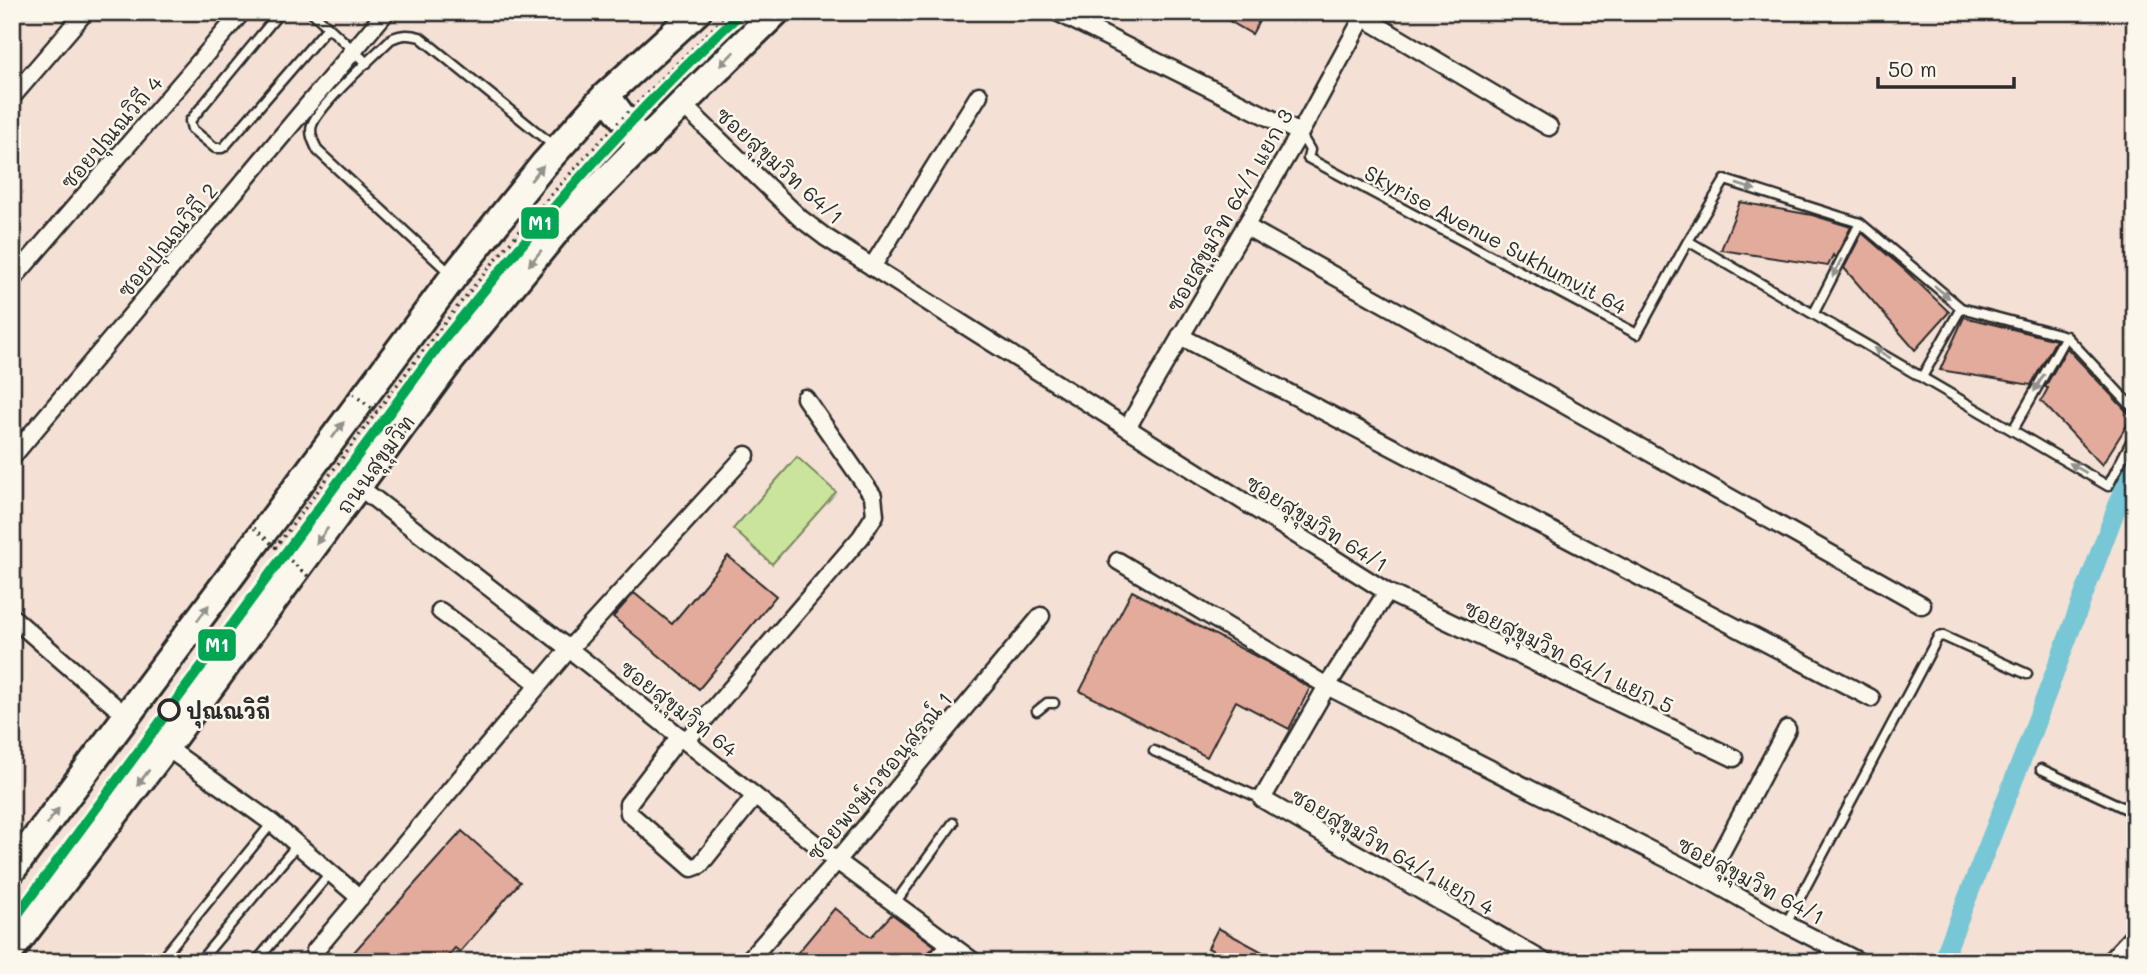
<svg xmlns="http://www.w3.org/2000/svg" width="2147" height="974" viewBox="0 0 2147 974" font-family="Mali,'Playpen Sans Thai',sans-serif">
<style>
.green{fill:#cae59b;stroke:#7a8863;stroke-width:2}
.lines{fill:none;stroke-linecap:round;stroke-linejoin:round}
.canal{stroke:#78c7d6;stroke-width:19}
.building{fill:#e3ab9b;stroke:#2b2b2b;stroke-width:2}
.lane-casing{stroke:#2b2b2b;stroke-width:13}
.street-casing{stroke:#2b2b2b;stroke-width:21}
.primary-casing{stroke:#2b2b2b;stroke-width:32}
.lane{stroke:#fbf7ec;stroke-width:8}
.street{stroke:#fbf7ec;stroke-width:16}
.primary{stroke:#fbf7ec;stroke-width:26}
.path-bridge{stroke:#2b2b2b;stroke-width:3.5;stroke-dasharray:2 5;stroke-linecap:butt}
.metro-1-casing{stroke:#fbf7ec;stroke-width:16}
.metro-1{stroke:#00a651;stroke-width:10}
.oneway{fill:#93918c}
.stop-dot{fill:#fbf7ec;stroke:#2b2b2b;stroke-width:3.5}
.labels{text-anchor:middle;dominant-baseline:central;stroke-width:5;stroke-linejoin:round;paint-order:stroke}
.street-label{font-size:21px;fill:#2b2b2b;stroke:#fbf7ec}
.stop-label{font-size:21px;font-weight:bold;fill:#2b2b2b;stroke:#fbf7ec;text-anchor:start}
.line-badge{stroke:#fbf7ec;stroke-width:2.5}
.badge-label{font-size:19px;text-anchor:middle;font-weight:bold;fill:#fff}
</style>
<rect width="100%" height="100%" fill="#f4e0d4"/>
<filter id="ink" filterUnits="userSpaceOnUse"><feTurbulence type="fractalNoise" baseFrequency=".0143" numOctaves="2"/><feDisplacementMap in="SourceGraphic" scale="14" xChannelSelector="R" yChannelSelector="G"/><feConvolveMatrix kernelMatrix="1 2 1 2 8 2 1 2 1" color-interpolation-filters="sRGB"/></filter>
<g filter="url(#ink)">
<path class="green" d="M 797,457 L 836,492 L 772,564 L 733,529 Z"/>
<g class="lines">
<path class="canal" d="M 1942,962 L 2024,754 L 2135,459"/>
</g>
<path class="building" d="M 1214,12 L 1264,12 L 1252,34 Z
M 1740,202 L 1812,215 L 1851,227 L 1835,258 L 1833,255 L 1828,266 L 1721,250 Z
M 1862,233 L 1906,271 L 1949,312 L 1915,350 L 1844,268 Z
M 1964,317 L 2056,340 L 2031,385 L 1940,370 Z
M 2067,348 L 2132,417 L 2102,465 L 2041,401 L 2048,388 L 2045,387 Z
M 728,556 L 776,596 L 699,689 L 613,617 L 634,593 L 672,624 Z
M 1132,591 L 1265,661 L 1310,688 L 1289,729 L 1236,701 L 1207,757 L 1080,691 Z
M 462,831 L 520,882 L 460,952 L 455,948 L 443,962 L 345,962 Z
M 835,908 L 871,937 L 892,914 L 935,946 L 926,955 L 924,962 L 790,962 Z
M 1218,928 L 1281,962 L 1218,962 L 1221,955 L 1208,948 Z"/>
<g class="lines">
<g class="lane-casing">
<path id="lane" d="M 280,12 L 190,121 L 192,129 L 215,148 L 222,148 L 225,146 L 328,27
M 312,12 L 367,63
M 1300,133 L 1310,150 L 1308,158 L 1637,334 L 1688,241 L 1725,180 L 1860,223 L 1961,308 L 2066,336 L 2135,410
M 1688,241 L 2108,486 L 2135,434
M 451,274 L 318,151 C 314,143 309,134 312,125 C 320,104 373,57 391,39 C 402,34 409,34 420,37 L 554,146
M 1814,313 L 1860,223
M 1922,377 L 1961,308
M 2013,430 L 2066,336
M 1037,711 L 1047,703 L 1054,703
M 1154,751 L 1262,799
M 2041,769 L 2135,813
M 895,903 L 953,823
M 1786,924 L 1938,637 L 1943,636 L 2027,674
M 159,962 L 272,823
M 199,962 L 297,845
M 256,962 L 330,873"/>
</g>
<g class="street-casing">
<path id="street" d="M 1057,12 L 1300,133
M 1363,17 L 1549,127
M 12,97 L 85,12
M 682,104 L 800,218 L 825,237 L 1387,592 L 1327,686 L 1262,799 L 1545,962
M 1245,226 L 1922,605
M 872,267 L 979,95
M 12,280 L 242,12
M 1180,336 L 1871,698
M 1127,428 L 1300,133 L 1366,12
M 12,457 L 386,12
M 358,486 L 569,649 L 837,861 L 974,962
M 1118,561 L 1327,686 L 1707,879 L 1786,924 L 1860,962
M 1387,592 L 1734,758
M 440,611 L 539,684
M 12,617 L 126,716
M 680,736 L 628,804 L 629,813 L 692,868 L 700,865 L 755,796
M 686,741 L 861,537 L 875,515 L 873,496 L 805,398
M 166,747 L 272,823 L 360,898
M 1707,879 L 1787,729
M 315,951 L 569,649 L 746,455
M 747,962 L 837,861 L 1041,616
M 934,962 L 951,944
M 2109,962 L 2135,934"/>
</g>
<g class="primary-casing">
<path id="primary" d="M 606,95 L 643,145
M 12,870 L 454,276 L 544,164 L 606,95 L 697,12
M 12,949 L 166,747 L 450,361 L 559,228 L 682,104 L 776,12"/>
</g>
<use href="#lane" class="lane"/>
<use href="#street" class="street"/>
<use href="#primary" class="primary"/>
<path class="path-bridge" d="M 353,394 L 408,436
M 254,528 L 311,579
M 275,548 C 355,442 432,334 518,233 C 584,155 656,83 730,12"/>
<g class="metro-1-casing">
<path id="metro-1" d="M 12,922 L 438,347 C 533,229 630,114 742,12"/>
</g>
<use href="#metro-1" class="metro-1"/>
</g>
<defs><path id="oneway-solid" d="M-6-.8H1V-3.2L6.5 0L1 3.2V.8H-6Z" transform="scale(1.75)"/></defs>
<g class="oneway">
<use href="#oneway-solid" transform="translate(727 59) rotate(135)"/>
<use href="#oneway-solid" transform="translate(537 173) rotate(-51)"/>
<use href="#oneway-solid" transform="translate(1746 187) rotate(17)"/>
<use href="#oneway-solid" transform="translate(535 258) rotate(129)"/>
<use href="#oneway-solid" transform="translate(1837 268) rotate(117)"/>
<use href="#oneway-solid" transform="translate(1942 292) rotate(40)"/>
<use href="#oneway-solid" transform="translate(1882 353) rotate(-149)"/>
<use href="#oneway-solid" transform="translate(2039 383) rotate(120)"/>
<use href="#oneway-solid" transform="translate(338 430) rotate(-54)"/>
<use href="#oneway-solid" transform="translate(2078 468) rotate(-150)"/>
<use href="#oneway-solid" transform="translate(322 536) rotate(126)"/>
<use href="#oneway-solid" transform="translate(203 613) rotate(-54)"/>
<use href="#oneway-solid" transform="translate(143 778) rotate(127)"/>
<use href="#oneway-solid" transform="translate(53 816) rotate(-53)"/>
</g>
</g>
<circle class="stop-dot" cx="169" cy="710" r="10"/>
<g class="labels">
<g class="street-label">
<text transform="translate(111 132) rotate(-49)">ซอยปุณณวิถี 4</text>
<text transform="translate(780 165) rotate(42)">ซอยสุขุมวิท 64/1</text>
<text transform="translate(1229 210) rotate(-60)">ซอยสุขุมวิท 64/1 แยก 3</text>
<text transform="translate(1496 239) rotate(28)">Skyrise Avenue Sukhumvit 64</text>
<text transform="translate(167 240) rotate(-50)">ซอยปุณณวิถี 2</text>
<text transform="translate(375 464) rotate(-54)">ถนนสุขุมวิท</text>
<text transform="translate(1317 523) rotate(32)">ซอยสุขุมวิท 64/1</text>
<text transform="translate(1569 656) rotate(26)">ซอยสุขุมวิท 64/1 แยก 5</text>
<text transform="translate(679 708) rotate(38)">ซอยสุขุมวิท 64</text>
<text transform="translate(879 776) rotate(-50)">ซอยพงษ์เวชอนุสรณ์ 1</text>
<text transform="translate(1393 851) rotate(30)">ซอยสุขุมวิท 64/1 แยก 4</text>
<text transform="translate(1751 880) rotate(28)">ซอยสุขุมวิท 64/1</text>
</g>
<g class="stop-label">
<text x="186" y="710">ปุณณวิถี</text>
</g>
</g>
<g class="line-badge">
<rect x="520" y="206" width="40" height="34" rx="7" fill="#00a651"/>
<rect x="197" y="628" width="40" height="34" rx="7" fill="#00a651"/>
</g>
<g class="badge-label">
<text x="540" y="230">M1</text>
<text x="217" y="652">M1</text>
</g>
<rect width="2147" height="974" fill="none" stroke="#fbf7ec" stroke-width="42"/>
<rect x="21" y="21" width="2105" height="932" fill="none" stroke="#2b2b2b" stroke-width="2.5" filter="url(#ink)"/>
<path d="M1878 77v10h136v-10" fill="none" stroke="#2b2b2b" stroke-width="3.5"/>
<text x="1888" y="77" font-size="21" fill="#2b2b2b" stroke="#fbf7ec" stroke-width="5" paint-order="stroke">50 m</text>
</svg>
